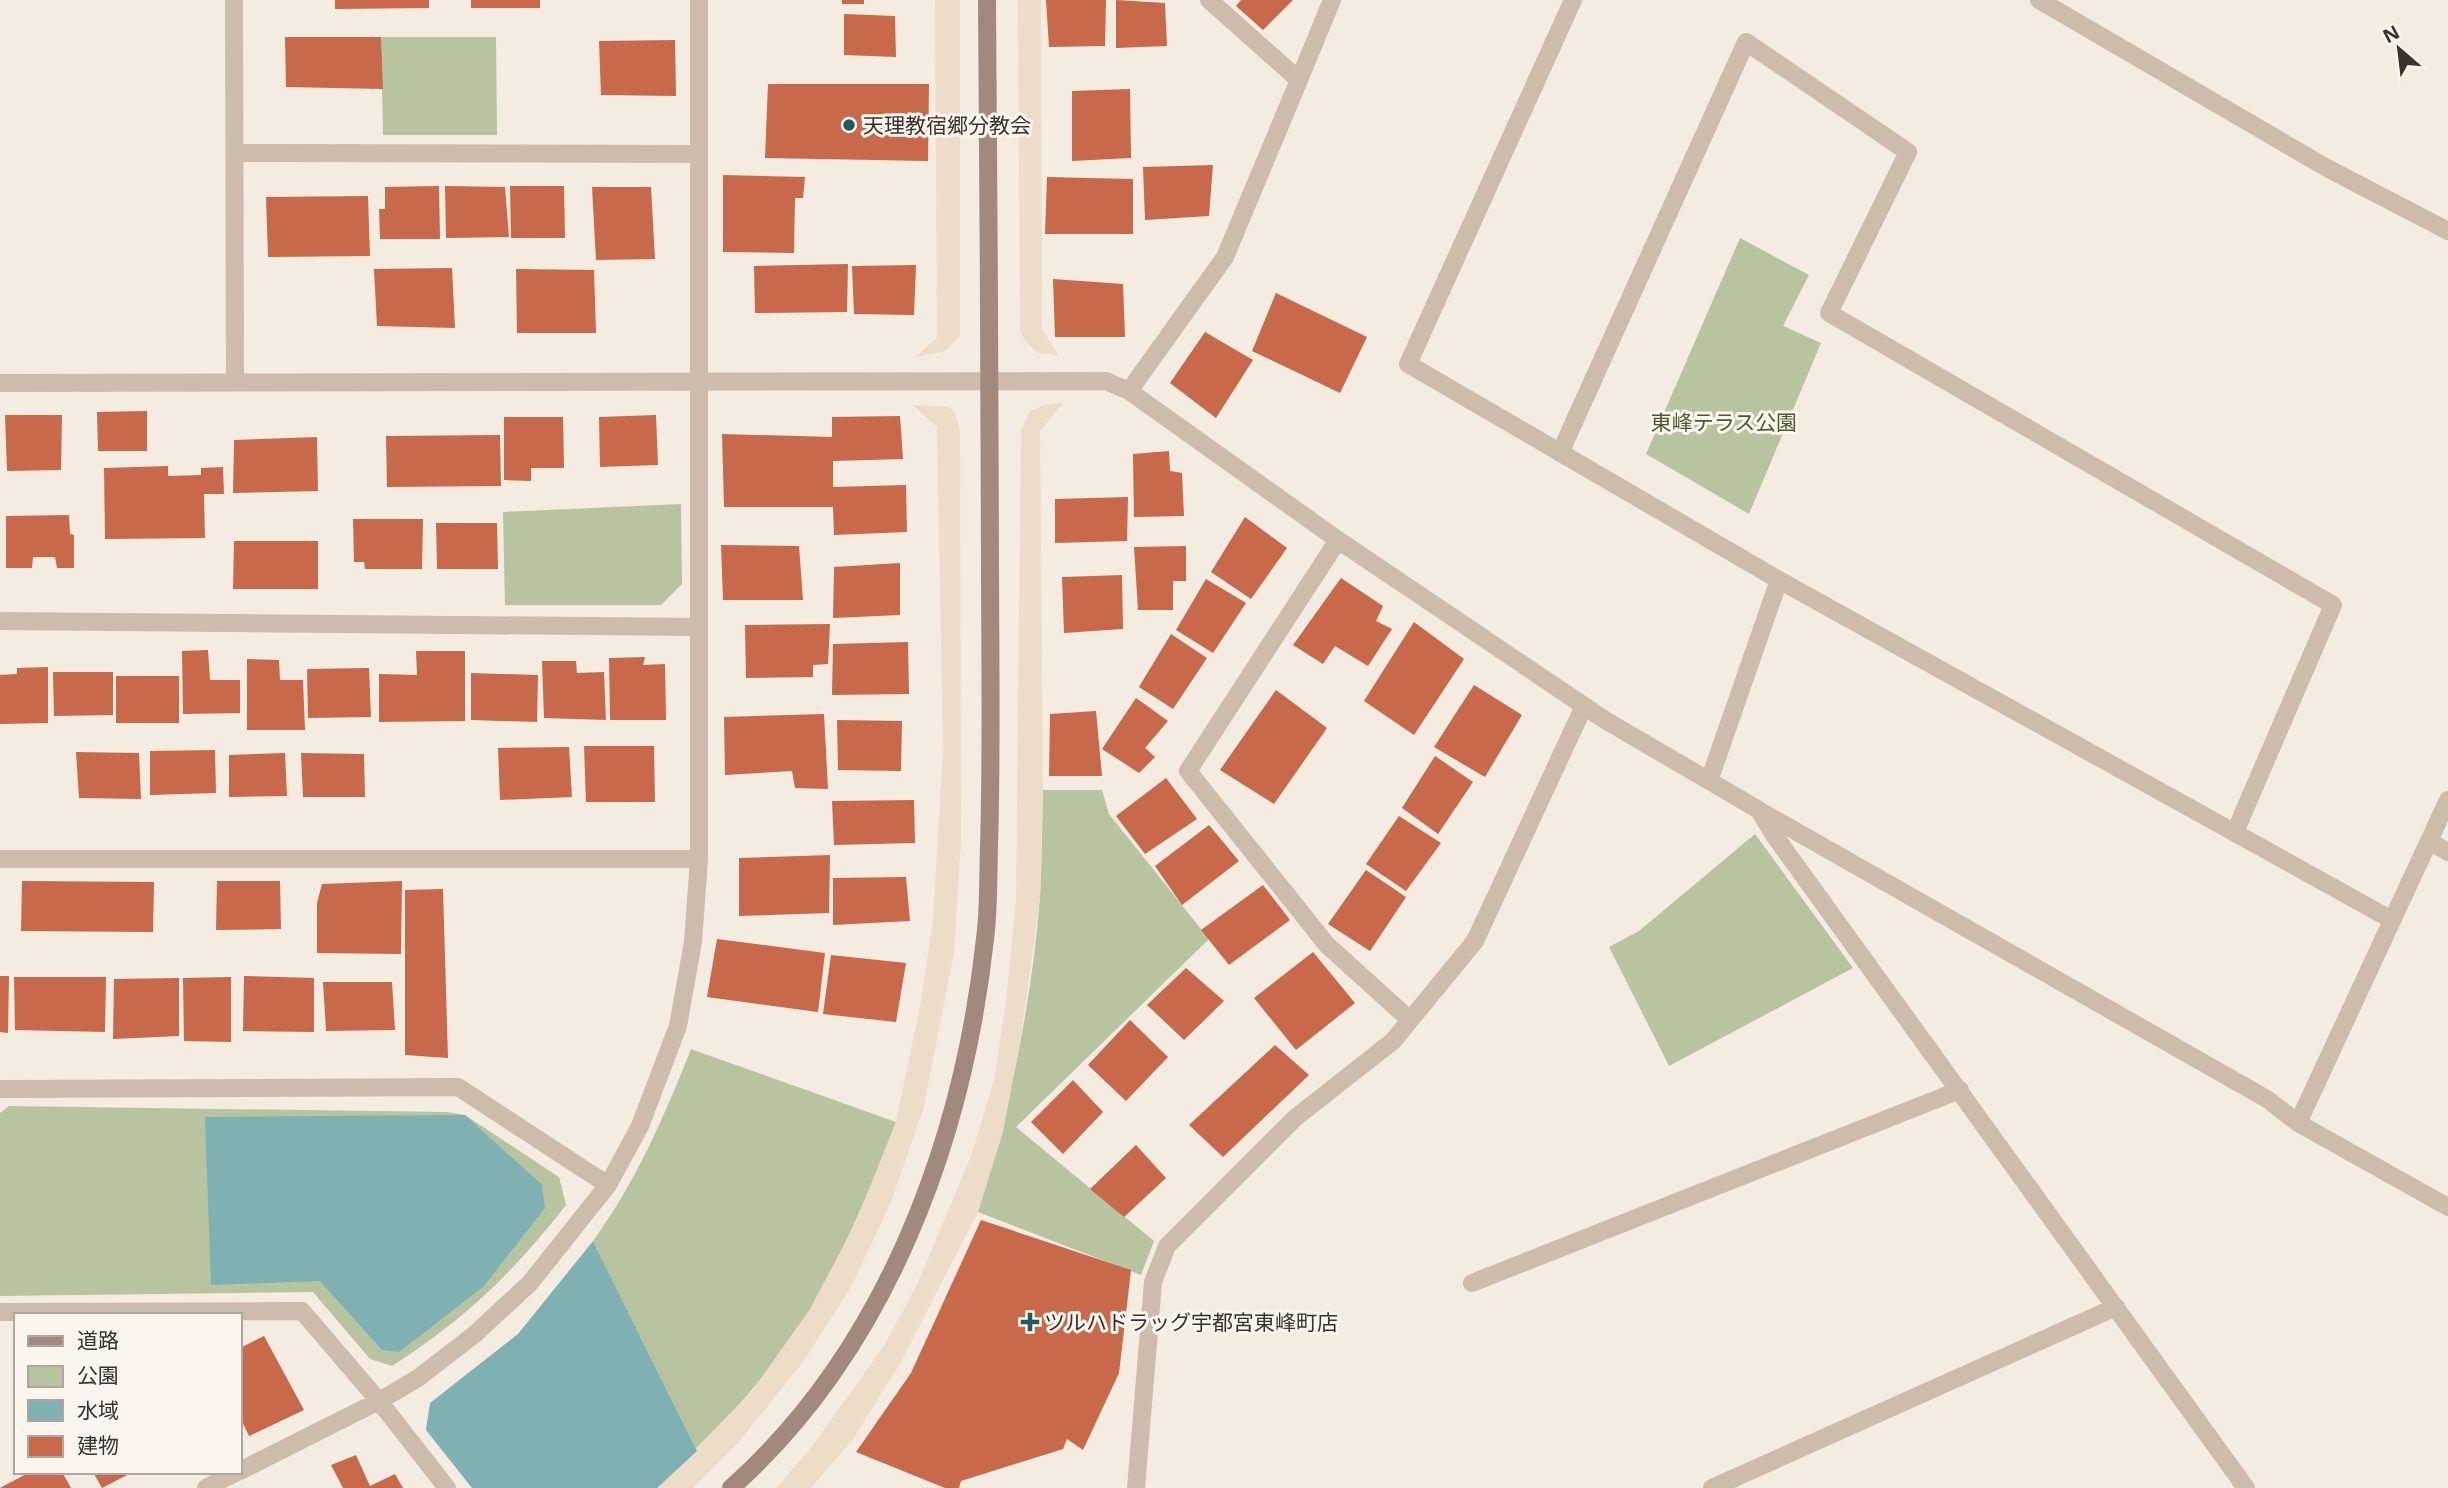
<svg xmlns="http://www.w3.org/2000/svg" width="2448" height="1488" viewBox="0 0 2448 1488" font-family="'Open Sans','Noto Sans JP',sans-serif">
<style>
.green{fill:#b8c4a0}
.plaza{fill:#ecdcc8}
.water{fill:#7fb0b2}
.building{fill:#c8694b}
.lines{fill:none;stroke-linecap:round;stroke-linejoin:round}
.street{stroke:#cdbbac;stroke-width:18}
.secondary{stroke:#a18a7d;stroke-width:18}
.poi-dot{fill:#1f5a5e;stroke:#fbf5ee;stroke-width:2.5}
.labels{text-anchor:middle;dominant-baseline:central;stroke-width:6;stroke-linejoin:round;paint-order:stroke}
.poi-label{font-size:21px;fill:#3b302b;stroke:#fbf5ee;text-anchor:start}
.park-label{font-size:21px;fill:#4a5a2e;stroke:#fbf5ee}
</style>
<rect width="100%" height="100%" fill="#f4ebe1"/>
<path class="green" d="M 381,37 L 496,37 L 497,135 L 383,135 Z
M 1740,238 L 1809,275 L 1783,326 L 1821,343 L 1749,514 L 1646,454 Z
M 681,504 L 682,584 L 661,605 L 505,605 L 503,512 Z
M 1043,790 L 1102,790 L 1109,814 L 1209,939 L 1016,1127 L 1154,1241 L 1141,1275 L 978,1212 C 1009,1110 1032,1003 1040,897 C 1042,862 1042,826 1043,790 Z
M 1755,834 L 1853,968 L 1669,1066 L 1609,947 L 1639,931 Z
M 691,1049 L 896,1122 C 871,1186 846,1249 811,1308 C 780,1361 738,1406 697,1451 L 593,1241 C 636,1182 664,1117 691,1049 Z
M 9,1106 L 446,1112 L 465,1115 L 559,1177 L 566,1205 C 513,1273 465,1319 392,1366 L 370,1359 L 313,1292 L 0,1296 L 0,1113 Z"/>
<path class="plaza" d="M 935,0 L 960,0 L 960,336 L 946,351 L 915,357 L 937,338 Z
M 1018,0 L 1041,0 L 1042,329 L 1058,355 L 1038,353 L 1025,341 L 1020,330 Z
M 1063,403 L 1040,431 L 1043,790 L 1040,898 L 1020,1042 L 1003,1132 L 978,1212 L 902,1360 L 853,1439 L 811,1488 L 776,1488 L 810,1449 L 882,1349 L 917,1285 L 971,1156 L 994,1080 L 1006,1002 L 1016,901 L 1021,430 L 1030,411 L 1047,404 Z
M 913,405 L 949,407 L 955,413 L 960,431 L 961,839 L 954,953 L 923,1110 L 891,1202 L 851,1287 L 802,1363 L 739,1442 L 693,1488 L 657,1488 L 752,1391 L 810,1309 L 856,1222 L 896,1122 L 921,1002 L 933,920 L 943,751 L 937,427 Z"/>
<path class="water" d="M 465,1115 L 542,1185 L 545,1208 L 483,1287 L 399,1352 L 382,1350 L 320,1281 L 211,1285 L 205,1117 Z
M 593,1241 L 697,1451 L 657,1488 L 472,1488 L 426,1430 L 430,1403 L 518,1334 Z"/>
<path class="building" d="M 335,0 L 429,0 L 429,8 L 335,9 Z
M 471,0 L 540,0 L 540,8 L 471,8 Z
M 842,0 L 864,0 L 864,4 L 842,4 Z
M 1046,0 L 1106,0 L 1105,46 L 1049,47 Z
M 1116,0 L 1165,3 L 1167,46 L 1116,48 Z
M 1241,0 L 1293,0 L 1263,30 L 1236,6 Z
M 844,14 L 895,16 L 896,57 L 844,55 Z
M 285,37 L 381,37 L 383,89 L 286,87 Z
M 675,40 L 676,96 L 601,95 L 599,41 Z
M 768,84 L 929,84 L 928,161 L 765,158 Z
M 1130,89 L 1131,158 L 1072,161 L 1072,91 Z
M 1213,165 L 1209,216 L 1145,220 L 1143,167 Z
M 723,175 L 805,177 L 803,198 L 795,198 L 794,253 L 723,252 Z
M 1047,177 L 1133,179 L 1133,234 L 1045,234 Z
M 439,186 L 440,239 L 380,239 L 379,209 L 385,209 L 385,187 Z
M 445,186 L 505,187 L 509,237 L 446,238 Z
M 510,186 L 564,186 L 565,238 L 511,238 Z
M 592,187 L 651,187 L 655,259 L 596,260 Z
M 368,196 L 370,256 L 268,257 L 266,197 Z
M 848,264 L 847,312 L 755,313 L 754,266 Z
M 916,265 L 914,315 L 854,314 L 852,266 Z
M 452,268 L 455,328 L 377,326 L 374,269 Z
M 516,269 L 594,270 L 596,333 L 517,333 Z
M 1053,279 L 1123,284 L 1125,337 L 1055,337 Z
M 1276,293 L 1367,337 L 1340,393 L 1252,351 Z
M 1205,332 L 1253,360 L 1216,418 L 1170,383 Z
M 147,411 L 147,451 L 98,451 L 97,412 Z
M 5,415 L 62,415 L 61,470 L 7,471 Z
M 656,415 L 658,465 L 600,467 L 599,417 Z
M 900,416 L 903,459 L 833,461 L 833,487 L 906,485 L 907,532 L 834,535 L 833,507 L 724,507 L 722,434 L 832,437 L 832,417 Z
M 504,417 L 563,417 L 564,468 L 531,468 L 531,481 L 504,480 Z
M 500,435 L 501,486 L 387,487 L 386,436 Z
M 317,437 L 318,491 L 233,493 L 234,440 Z
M 1169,451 L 1170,471 L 1182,473 L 1184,516 L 1134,517 L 1133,454 Z
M 168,466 L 168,476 L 201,475 L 201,468 L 223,467 L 224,494 L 204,494 L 205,538 L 105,539 L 104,468 Z
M 1128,497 L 1127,541 L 1055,543 L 1055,499 Z
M 69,515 L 70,534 L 74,535 L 74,568 L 57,568 L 55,557 L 33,557 L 32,568 L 6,568 L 6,516 Z
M 1245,517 L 1287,548 L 1251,599 L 1211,572 Z
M 353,519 L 423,519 L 422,569 L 365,569 L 364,562 L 354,562 Z
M 436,523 L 497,523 L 498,569 L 437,569 Z
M 234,541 L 318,541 L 318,589 L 233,589 Z
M 721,545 L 799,546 L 803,600 L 723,600 Z
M 1186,546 L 1186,581 L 1173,581 L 1173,610 L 1138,610 L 1134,547 Z
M 900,563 L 900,615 L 833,618 L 834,567 Z
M 1122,575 L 1123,629 L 1064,633 L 1062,577 Z
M 1341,578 L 1383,606 L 1376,621 L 1392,629 L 1368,666 L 1335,646 L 1323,664 L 1293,645 Z
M 1206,579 L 1246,603 L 1213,653 L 1176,630 Z
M 1414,622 L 1464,659 L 1414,735 L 1364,701 Z
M 830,624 L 828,664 L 813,665 L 813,677 L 746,678 L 745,625 Z
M 1171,634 L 1207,658 L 1173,709 L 1139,687 Z
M 908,642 L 909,694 L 832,695 L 833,644 Z
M 208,650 L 210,680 L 240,680 L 240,713 L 183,714 L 182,651 Z
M 416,651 L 465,651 L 465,721 L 379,722 L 379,674 L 417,675 Z
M 645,657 L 643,665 L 665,664 L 666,720 L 610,720 L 609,658 Z
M 247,659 L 279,660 L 280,680 L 303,680 L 305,730 L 247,730 Z
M 542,661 L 576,661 L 577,673 L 604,672 L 606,720 L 544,718 Z
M 48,667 L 48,723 L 0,724 L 0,675 L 17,674 L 17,668 Z
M 369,668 L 371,717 L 308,718 L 307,669 Z
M 53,672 L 113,672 L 113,715 L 54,716 Z
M 471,673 L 538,675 L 537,722 L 471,720 Z
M 116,676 L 179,676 L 179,723 L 116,723 Z
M 1474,685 L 1522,715 L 1485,777 L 1434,747 Z
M 1276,690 L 1327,728 L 1274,804 L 1220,770 Z
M 1136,698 L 1168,721 L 1145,748 L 1155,757 L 1139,773 L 1102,749 Z
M 1096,711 L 1102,776 L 1049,776 L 1050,714 Z
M 824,714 L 828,789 L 795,788 L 792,771 L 725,775 L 724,717 Z
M 837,720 L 902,721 L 901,771 L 838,770 Z
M 584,746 L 654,746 L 655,802 L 586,802 Z
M 569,747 L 572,797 L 500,800 L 498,748 Z
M 215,750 L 216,793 L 150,795 L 150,751 Z
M 76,752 L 139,753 L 141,799 L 79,798 Z
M 285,753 L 287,796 L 229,797 L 229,755 Z
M 301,753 L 364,754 L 365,797 L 303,797 Z
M 1435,756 L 1473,782 L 1438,834 L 1402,808 Z
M 1166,778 L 1197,819 L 1145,854 L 1116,816 Z
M 914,800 L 915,843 L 834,845 L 832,801 Z
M 1399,816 L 1441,843 L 1406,891 L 1366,864 Z
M 1209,825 L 1239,861 L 1182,905 L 1155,866 Z
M 830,855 L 829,913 L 739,916 L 739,858 Z
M 1366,870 L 1406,897 L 1370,951 L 1328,924 Z
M 906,877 L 910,921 L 833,925 L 833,878 Z
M 22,881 L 154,882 L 153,932 L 21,931 Z
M 217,881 L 280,881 L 281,929 L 216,930 Z
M 402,881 L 401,954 L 317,953 L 317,903 L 322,884 Z
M 1263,885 L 1290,920 L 1229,965 L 1201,930 Z
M 443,889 L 448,1058 L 405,1055 L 405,890 Z
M 717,939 L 825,953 L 818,1012 L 707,997 Z
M 1313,952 L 1355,1003 L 1296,1050 L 1254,998 Z
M 831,955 L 906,963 L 896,1022 L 823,1014 Z
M 1186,968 L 1224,1001 L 1184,1040 L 1147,1005 Z
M 0,976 L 9,976 L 8,1033 L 0,1032 Z
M 244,976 L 314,978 L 314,1032 L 243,1031 Z
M 14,977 L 106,977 L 105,1032 L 15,1030 Z
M 231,977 L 231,1042 L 184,1041 L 183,978 Z
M 179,978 L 179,1036 L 113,1039 L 114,979 Z
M 323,982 L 392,982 L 395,1030 L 326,1031 Z
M 1130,1020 L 1168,1057 L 1126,1101 L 1088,1065 Z
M 1275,1045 L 1309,1075 L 1223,1157 L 1189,1125 Z
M 1073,1080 L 1103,1112 L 1063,1154 L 1031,1122 Z
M 1136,1145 L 1166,1178 L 1124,1217 L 1090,1189 Z
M 981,1220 L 1131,1270 L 1119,1373 L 1083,1450 L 1067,1439 L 1063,1449 L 961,1481 L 959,1488 L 945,1488 L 856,1452 L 911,1373 Z
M 264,1336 L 304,1410 L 249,1436 L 240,1417 L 240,1348 Z
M 356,1455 L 370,1486 L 395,1474 L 403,1488 L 343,1488 L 331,1465 Z
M 30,1472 L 62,1472 L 71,1488 L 0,1488 Z
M 93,1472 L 133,1472 L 102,1488 Z"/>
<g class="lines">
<path class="street" d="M 234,0 L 235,382
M 1573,0 L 1408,364 L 1779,580 L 2392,920
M 2039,0 L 2327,168 L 2448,231
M 1299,80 L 1332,0
M 235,153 L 699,154
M 0,383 L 1106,381 L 1129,391 L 1338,540 L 1605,720 L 1759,810 L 1774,835 L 2246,1488
M 1129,391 L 1225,257 L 1299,80 L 1209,0
M 1560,453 L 1746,42 L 1908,152 L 1829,313 L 2333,605 L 2235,832
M 1338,540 L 1188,771 L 1327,945 L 1410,1020
M 0,621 L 698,627
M 1709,781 L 1779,580
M 1760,811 L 2267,1099 L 2298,1123 L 2448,1207
M 2429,841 L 2448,852
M 0,859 L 699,859
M 0,1089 L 458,1087 L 608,1185
M 2298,1123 L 2448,800
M 1472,1283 L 1960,1090
M 0,1312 L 302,1311 L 379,1401 L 447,1488
M 240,1471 L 379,1401 L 418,1378 L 475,1334 L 530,1283 L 608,1185 L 640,1126 L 678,1026 L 693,942 L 699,859 L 699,0
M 206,1488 L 237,1472
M 1136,1488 L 1153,1282 L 1167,1246 L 1295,1118 L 1393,1041 L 1475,941 L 1584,706
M 1712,1488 L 2116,1307"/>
<path class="secondary" d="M 731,1488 C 886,1350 963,1141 985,939 C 989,909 988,877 989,846 C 992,749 990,652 990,556 C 990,371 988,185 987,0"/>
</g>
<g class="poi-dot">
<circle cx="849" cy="125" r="7"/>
<path d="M1026.5 1311.5h7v7h7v7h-7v7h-7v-7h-7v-7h7z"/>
</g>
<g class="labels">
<g class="poi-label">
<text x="863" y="125">天理教宿郷分教会</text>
<text x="1044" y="1322">ツルハドラッグ宇都宮東峰町店</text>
</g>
<g class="park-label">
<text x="1724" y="422">東峰テラス公園</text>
</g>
</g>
<rect x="14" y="1313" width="228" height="161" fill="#fbf5ee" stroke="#aea6a0" stroke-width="2"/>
<rect x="28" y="1336" width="35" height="10" fill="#a18a7d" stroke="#aea6a0" stroke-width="2"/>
<text x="77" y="1348" font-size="21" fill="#3b302b">道路</text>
<rect x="28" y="1366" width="35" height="21" fill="#b8c4a0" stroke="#aea6a0" stroke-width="2"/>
<text x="77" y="1383" font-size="21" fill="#3b302b">公園</text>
<rect x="28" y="1400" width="35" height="21" fill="#7fb0b2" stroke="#aea6a0" stroke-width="2"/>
<text x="77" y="1418" font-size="21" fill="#3b302b">水域</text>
<rect x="28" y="1436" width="35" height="21" fill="#c8694b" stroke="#aea6a0" stroke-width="2"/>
<text x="77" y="1453" font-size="21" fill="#3b302b">建物</text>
<g transform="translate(2399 49) rotate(332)" stroke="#fbf5ee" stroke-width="5" paint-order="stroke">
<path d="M0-5L12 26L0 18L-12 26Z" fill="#3b302b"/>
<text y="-10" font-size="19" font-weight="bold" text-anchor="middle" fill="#3b302b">N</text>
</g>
</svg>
